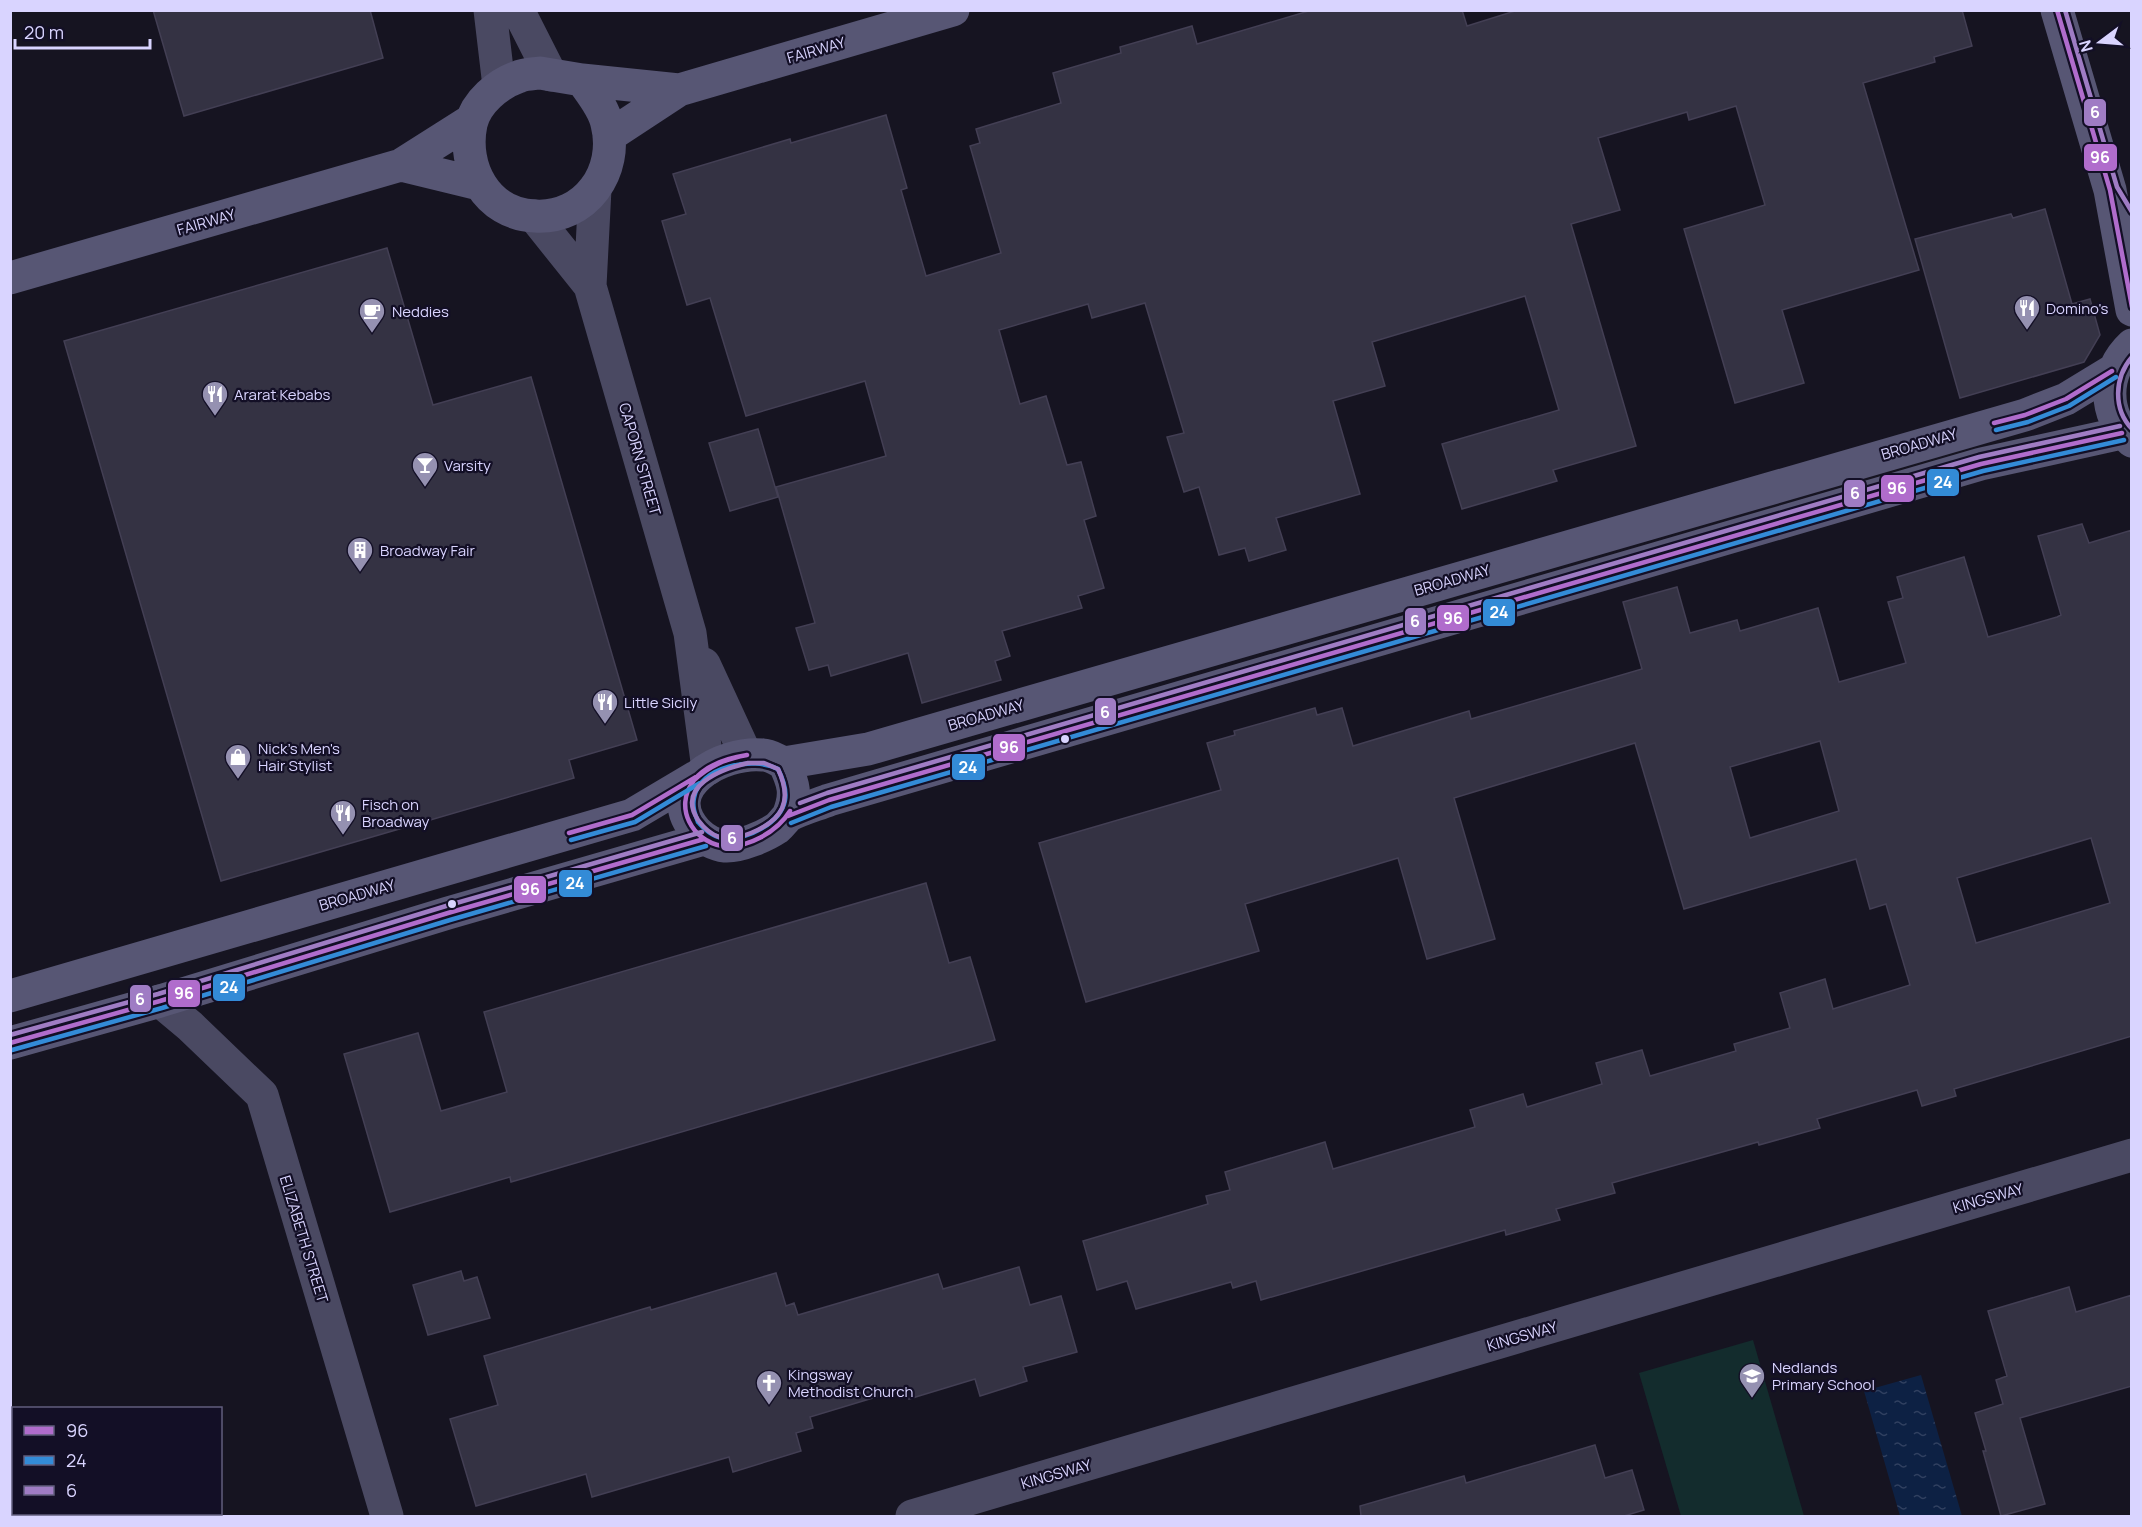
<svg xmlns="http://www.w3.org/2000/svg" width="2142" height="1527" viewBox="0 0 2142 1527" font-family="Manrope,sans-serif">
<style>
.pitch{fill:#132c2d}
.water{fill:url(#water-ripples)}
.building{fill:#343243;stroke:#433f54;stroke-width:1.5;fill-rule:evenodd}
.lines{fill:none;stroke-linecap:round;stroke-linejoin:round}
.street{stroke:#4a4962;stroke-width:33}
.secondary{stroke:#575674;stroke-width:33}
.bus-1-casing{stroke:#130f26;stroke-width:9}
.bus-2-casing{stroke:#130f26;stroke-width:9}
.bus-3-casing{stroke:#130f26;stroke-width:9}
.bus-1{stroke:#b06ccc;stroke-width:4.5}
.bus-2{stroke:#338bd7;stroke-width:4.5}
.bus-3{stroke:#9f7cc4;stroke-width:4.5}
.bus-dot{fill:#d9d4ff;stroke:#130f26;stroke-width:2}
.labels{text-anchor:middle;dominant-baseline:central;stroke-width:4.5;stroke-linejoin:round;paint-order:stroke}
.street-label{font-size:15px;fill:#d9d4ff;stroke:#130f26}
.poi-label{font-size:15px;fill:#d9d4ff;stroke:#130f26;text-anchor:start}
.line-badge{stroke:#130f26;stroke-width:2}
.badge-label{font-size:16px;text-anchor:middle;font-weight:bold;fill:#fff}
</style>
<defs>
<pattern id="water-ripples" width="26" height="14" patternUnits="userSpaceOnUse" patternTransform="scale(1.5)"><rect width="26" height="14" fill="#0d2144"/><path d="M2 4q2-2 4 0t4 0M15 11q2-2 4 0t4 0" fill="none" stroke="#304060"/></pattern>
</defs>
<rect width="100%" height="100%" fill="#161421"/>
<path class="pitch" d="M 1753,1340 L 1804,1516 L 1681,1516 L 1639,1373 Z"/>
<path class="water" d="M 1921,1375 L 1962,1516 L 1900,1516 L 1864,1391 Z"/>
<path class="building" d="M 153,10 L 370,10 L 383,58 L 184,116 Z
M 1312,10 L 1462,10 L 1467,26 L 1518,10 L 1962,10 L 1972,46 L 1934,57 L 1935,62 L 1863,83 L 1919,270 L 1782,310 L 1804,383 L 1735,403 L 1684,229 L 1765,205 L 1736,106 L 1689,120 L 1687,112 L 1598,138 L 1620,210 L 1571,224 L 1636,446 L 1553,470 L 1557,481 L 1462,509 L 1442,444 L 1559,410 L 1525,296 L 1372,342 L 1385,386 L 1333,401 L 1360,494 L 1276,518 L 1286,550 L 1249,561 L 1245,548 L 1219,555 L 1199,487 L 1184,492 L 1167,437 L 1184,433 L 1145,303 L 1092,318 L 1088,304 L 999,330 L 1020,404 L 1046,396 L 1067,465 L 1081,462 L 1096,516 L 1084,520 L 1104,588 L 1078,596 L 1082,608 L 1002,631 L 1010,656 L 995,661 L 1001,680 L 922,703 L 908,653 L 831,676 L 828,665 L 809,670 L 796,628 L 815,623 L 776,487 L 886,456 L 865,381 L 746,416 L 710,298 L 687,305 L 662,221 L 686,214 L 673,174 L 790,139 L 791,143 L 886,115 L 907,188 L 901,190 L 926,276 L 1001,253 L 970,146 L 980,143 L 976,129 L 1061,103 L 1053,73 L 1121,53 L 1120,47 L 1192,26 L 1197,44 Z
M 2045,209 L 2072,304 L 2090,299 L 2100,335 L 2084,362 L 1960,398 L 1915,239 L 2011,214 L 2013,218 Z
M 387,248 L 433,405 L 531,377 L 637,740 L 569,760 L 574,778 L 221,881 L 64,341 Z
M 758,429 L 778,497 L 730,511 L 709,443 Z
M 2082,524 L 2089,543 L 2132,530 L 2132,1036 L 1954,1089 L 1956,1096 L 1922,1106 L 1917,1090 L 1817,1119 L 1820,1128 L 1759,1145 L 1758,1142 L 1612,1183 L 1615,1193 L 1556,1209 L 1560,1220 L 1506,1235 L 1505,1230 L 1261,1300 L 1256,1281 L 1233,1288 L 1231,1282 L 1136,1309 L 1127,1281 L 1097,1290 L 1083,1241 L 1208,1204 L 1206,1196 L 1230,1190 L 1225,1172 L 1325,1142 L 1333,1169 L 1475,1127 L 1470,1110 L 1523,1094 L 1527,1107 L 1602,1084 L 1596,1063 L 1642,1050 L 1650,1076 L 1736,1051 L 1734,1044 L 1790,1028 L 1780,993 L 1825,979 L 1833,1009 L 1910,985 L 1886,904 L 1870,909 L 1856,859 L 1684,909 L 1635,743 L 1454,798 L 1495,939 L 1427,959 L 1398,858 L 1245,904 L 1259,951 L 1086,1002 L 1039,843 L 1221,790 L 1207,743 L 1235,735 L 1234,731 L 1315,708 L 1317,715 L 1342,708 L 1353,746 L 1469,711 L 1471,719 L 1642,669 L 1623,602 L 1677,587 L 1690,633 L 1737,620 L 1740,631 L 1818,608 L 1839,682 L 1906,663 L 1888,602 L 1903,598 L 1897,577 L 1964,557 L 1988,637 L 2057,617 L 2061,615 L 2038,536 ZM 1820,741 L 1839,811 L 1750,838 L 1730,767 ZM 2091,838 L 2110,903 L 1976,943 L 1957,878 Z
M 926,883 L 949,963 L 970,957 L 995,1040 L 511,1182 L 510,1177 L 390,1212 L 344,1054 L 418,1033 L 441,1111 L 507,1092 L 484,1012 Z
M 1019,1267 L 1030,1305 L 1061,1296 L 1077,1352 L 1023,1367 L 1027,1381 L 980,1396 L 975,1379 L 909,1399 L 906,1388 L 810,1417 L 813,1428 L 796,1433 L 801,1451 L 733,1472 L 729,1457 L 592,1497 L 586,1474 L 476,1506 L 450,1419 L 498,1405 L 484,1356 L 650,1307 L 651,1310 L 776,1273 L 786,1306 L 794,1303 L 798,1315 L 938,1274 L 943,1289 Z
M 461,1271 L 464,1281 L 477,1277 L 490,1318 L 428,1335 L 413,1285 Z
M 2069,1287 L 2076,1312 L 2132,1295 L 2132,1386 L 2020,1418 L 2045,1504 L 2001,1516 L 1983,1451 L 1986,1451 L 1975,1413 L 2003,1404 L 1996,1380 L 2007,1376 L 1988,1311 Z
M 1595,1445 L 1605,1478 L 1632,1470 L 1644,1510 L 1624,1516 L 1361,1516 L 1360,1506 L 1464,1476 L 1466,1483 Z"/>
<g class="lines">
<path class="street" d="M 490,10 L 499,86
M 518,10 L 551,75
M 595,189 L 590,286 L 690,633 L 708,769
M 534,216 L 590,286
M 704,664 L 746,755
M 160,1001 L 190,1026 L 262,1095 L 387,1516
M 912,1516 L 2132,1155"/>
<path class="secondary" d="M 2057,10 L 2110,190 L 2132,310
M 540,73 L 582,80 C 591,93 604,108 607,124 C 619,171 586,219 535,216 C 486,214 462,167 471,124 C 476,102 498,84 518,77 C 524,74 533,74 540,73 Z
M 582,80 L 679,90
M 609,136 L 679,90 L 953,10
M 401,165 L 479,184
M 10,278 L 401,165 L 472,120
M 2132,345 C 2103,372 2102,415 2132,441
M 784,763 L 868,749 L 2025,415 L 2066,399 L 2112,371
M 788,816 C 797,794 794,784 784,763 C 777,760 770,755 763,755 C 722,751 656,787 697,832 C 704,839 715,845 725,846 C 740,847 765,836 777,828 C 782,824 785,818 790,815 C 802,809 816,805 829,800 L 1981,464 L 2122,433
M 10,996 L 632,815 L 696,777
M 10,1043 L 160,1001 L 448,913 L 704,839"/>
<g class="bus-1-casing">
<path id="bus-1" d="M 2057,10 L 2110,190 L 2132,307
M 1994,423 L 2025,415 L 2066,399 L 2112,371
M 693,781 C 706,765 727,758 747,755
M 693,781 C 709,766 725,759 747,755
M 693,782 C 674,807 692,841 722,846 C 747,849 777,832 790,811
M 788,816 L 829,800 L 1981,464 L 2122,433
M 569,833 L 632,815 L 696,777
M 10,1043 L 160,1001 L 448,913 L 704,839"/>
</g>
<g class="bus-2-casing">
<path id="bus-2" d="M 1996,430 L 2028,422 L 2069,406 L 2116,377
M 698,822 C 695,814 692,807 694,798 C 699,766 754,756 778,769 C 783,779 787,789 785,800 C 781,823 747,840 725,838 C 714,838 705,830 698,822
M 791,823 L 831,807 L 1983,471 L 2124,440
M 571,840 L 635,822 L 700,783
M 12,1050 L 162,1008 L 450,920 L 706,846"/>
</g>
<g class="bus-3-casing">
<path id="bus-3" d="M 2065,10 L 2117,187 L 2132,212
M 2132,357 C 2114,378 2113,409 2132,429
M 748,763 L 764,763 L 778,769 C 793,801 783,820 751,833 C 741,837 730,840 719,837 C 710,834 704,828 698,820 C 676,786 721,769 748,763 Z
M 800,803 L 827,793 L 1979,457 L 2120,426
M 10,1035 L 158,994 L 446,906 L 702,832"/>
</g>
<use href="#bus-1" class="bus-1"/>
<use href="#bus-2" class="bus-2"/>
<use href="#bus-3" class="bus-3"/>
</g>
<defs>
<g id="restaurant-pin" transform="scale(1.35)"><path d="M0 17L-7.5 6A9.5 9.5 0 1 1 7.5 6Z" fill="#9591b1" stroke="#130f26"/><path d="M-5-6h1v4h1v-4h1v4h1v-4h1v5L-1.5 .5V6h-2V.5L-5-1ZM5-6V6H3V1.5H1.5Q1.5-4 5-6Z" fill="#fff"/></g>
<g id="cafe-pin" transform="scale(1.35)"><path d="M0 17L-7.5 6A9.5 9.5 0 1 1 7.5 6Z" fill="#9591b1" stroke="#130f26"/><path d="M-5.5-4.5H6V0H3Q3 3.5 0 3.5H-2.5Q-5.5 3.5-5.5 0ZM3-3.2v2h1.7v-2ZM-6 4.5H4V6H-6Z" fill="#fff"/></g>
<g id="bar-pin" transform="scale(1.35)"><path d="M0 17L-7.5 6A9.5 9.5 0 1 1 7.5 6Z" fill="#9591b1" stroke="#130f26"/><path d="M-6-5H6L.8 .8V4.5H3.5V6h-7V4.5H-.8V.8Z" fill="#fff"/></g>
<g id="building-pin" transform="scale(1.35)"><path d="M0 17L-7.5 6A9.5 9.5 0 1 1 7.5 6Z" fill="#9591b1" stroke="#130f26"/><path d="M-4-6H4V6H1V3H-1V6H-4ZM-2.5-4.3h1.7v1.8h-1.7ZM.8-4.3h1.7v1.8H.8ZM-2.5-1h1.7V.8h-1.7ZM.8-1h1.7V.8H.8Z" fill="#fff"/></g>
<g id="shop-pin" transform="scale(1.35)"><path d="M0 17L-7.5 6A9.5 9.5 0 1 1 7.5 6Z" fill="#9591b1" stroke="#130f26"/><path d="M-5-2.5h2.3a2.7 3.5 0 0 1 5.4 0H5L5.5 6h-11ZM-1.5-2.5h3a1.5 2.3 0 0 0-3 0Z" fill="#fff"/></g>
<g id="school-pin" transform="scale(1.35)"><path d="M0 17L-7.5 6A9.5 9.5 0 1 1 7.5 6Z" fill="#9591b1" stroke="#130f26"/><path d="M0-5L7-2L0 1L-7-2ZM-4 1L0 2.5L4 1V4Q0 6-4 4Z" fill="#fff"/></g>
<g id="church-pin" transform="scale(1.35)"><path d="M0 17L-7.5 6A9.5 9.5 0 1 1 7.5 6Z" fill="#9591b1" stroke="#130f26"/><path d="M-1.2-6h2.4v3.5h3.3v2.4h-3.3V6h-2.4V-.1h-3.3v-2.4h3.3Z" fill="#fff"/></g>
</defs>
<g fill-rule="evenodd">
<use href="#restaurant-pin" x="2027" y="308"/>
<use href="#cafe-pin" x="372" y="311"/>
<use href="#restaurant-pin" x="215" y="394"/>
<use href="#bar-pin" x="425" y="465"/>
<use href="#building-pin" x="360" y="550"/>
<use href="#restaurant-pin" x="605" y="702"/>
<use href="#shop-pin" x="238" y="757"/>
<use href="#restaurant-pin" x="343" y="813"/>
<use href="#school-pin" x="1752" y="1376"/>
<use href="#church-pin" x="769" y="1383"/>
</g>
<g class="bus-dot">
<circle cx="1065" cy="739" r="5"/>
<circle cx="452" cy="904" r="5"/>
</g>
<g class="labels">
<g class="street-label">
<text transform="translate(816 50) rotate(-16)">FAIRWAY</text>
<text transform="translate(206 222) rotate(-16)">FAIRWAY</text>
<text transform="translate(1919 444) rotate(-16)">BROADWAY</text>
<text transform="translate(640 459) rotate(74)">CAPORN STREET</text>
<text transform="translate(1452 580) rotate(-16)">BROADWAY</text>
<text transform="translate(986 715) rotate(-16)">BROADWAY</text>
<text transform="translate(357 895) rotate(-16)">BROADWAY</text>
<text transform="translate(1988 1198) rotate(-16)">KINGSWAY</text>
<text transform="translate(304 1239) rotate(73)">ELIZABETH STREET</text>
<text transform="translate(1522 1336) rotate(-16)">KINGSWAY</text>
<text transform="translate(1056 1474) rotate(-16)">KINGSWAY</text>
</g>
<g class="poi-label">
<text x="2046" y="308">Domino's</text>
<text x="392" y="311">Neddies</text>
<text x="234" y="394">Ararat Kebabs</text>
<text x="444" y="465">Varsity</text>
<text x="380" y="550">Broadway Fair</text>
<text x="624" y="702">Little Sicily</text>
<text x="258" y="748">Nick's Men's<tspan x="258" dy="17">Hair Stylist</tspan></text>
<text x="362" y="804">Fisch on<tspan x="362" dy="17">Broadway</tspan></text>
<text x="1772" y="1367">Nedlands<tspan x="1772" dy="17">Primary School</tspan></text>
<text x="788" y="1374">Kingsway<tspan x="788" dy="17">Methodist Church</tspan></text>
</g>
</g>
<g class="line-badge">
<rect x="2083" y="98" width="24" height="29" rx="6" fill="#9f7cc4"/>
<rect x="2083" y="143" width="35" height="29" rx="6" fill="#b06ccc"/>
<rect x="1926" y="468" width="34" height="29" rx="6" fill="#338bd7"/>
<rect x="1880" y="474" width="35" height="29" rx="6" fill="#b06ccc"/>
<rect x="1843" y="479" width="23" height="29" rx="6" fill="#9f7cc4"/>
<rect x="1482" y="598" width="34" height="29" rx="6" fill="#338bd7"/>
<rect x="1436" y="604" width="34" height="28" rx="6" fill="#b06ccc"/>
<rect x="1404" y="607" width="23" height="29" rx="6" fill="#9f7cc4"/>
<rect x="1094" y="697" width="23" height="29" rx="6" fill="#9f7cc4"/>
<rect x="992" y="733" width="34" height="29" rx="6" fill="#b06ccc"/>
<rect x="951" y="753" width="35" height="28" rx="6" fill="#338bd7"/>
<rect x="720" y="824" width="24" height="28" rx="6" fill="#9f7cc4"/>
<rect x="558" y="869" width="35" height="29" rx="6" fill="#338bd7"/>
<rect x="513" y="875" width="34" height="29" rx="6" fill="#b06ccc"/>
<rect x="212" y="973" width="34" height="29" rx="6" fill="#338bd7"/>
<rect x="167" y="979" width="34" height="29" rx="6" fill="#b06ccc"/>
<rect x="129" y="984" width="23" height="29" rx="6" fill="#9f7cc4"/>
</g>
<g class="badge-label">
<text x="2095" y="118">6</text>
<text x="2100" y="163">96</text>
<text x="1943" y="488">24</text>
<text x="1897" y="494">96</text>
<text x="1855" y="499">6</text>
<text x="1499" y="618">24</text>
<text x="1453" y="624">96</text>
<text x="1415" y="627">6</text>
<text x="1105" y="718">6</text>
<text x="1009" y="753">96</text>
<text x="968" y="773">24</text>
<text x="732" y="844">6</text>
<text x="575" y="889">24</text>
<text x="530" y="895">96</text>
<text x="229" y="993">24</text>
<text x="184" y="999">96</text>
<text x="140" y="1005">6</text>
</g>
<rect width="2142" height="1527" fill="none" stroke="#d9d4ff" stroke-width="24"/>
<rect x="12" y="1407" width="210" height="108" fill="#130f26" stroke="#625e7d" stroke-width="1.5"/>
<rect x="24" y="1426" width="30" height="9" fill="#b06ccc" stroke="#625e7d" stroke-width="1.5"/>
<text x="66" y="1437" font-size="18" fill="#d9d4ff">96</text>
<rect x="24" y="1456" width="30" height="9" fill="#338bd7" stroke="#625e7d" stroke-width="1.5"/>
<text x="66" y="1467" font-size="18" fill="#d9d4ff">24</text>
<rect x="24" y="1486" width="30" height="9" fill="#9f7cc4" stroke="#625e7d" stroke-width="1.5"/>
<text x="66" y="1497" font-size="18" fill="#d9d4ff">6</text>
<g transform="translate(2100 42) rotate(254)" stroke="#130f26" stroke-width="4.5" paint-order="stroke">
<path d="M0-4.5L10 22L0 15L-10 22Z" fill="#d9d4ff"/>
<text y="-9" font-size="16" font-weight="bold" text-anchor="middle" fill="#d9d4ff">N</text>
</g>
<path d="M15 39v9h135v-9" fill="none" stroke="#d9d4ff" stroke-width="3"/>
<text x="24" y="39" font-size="18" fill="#d9d4ff" stroke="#130f26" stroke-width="4.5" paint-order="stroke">20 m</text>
</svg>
